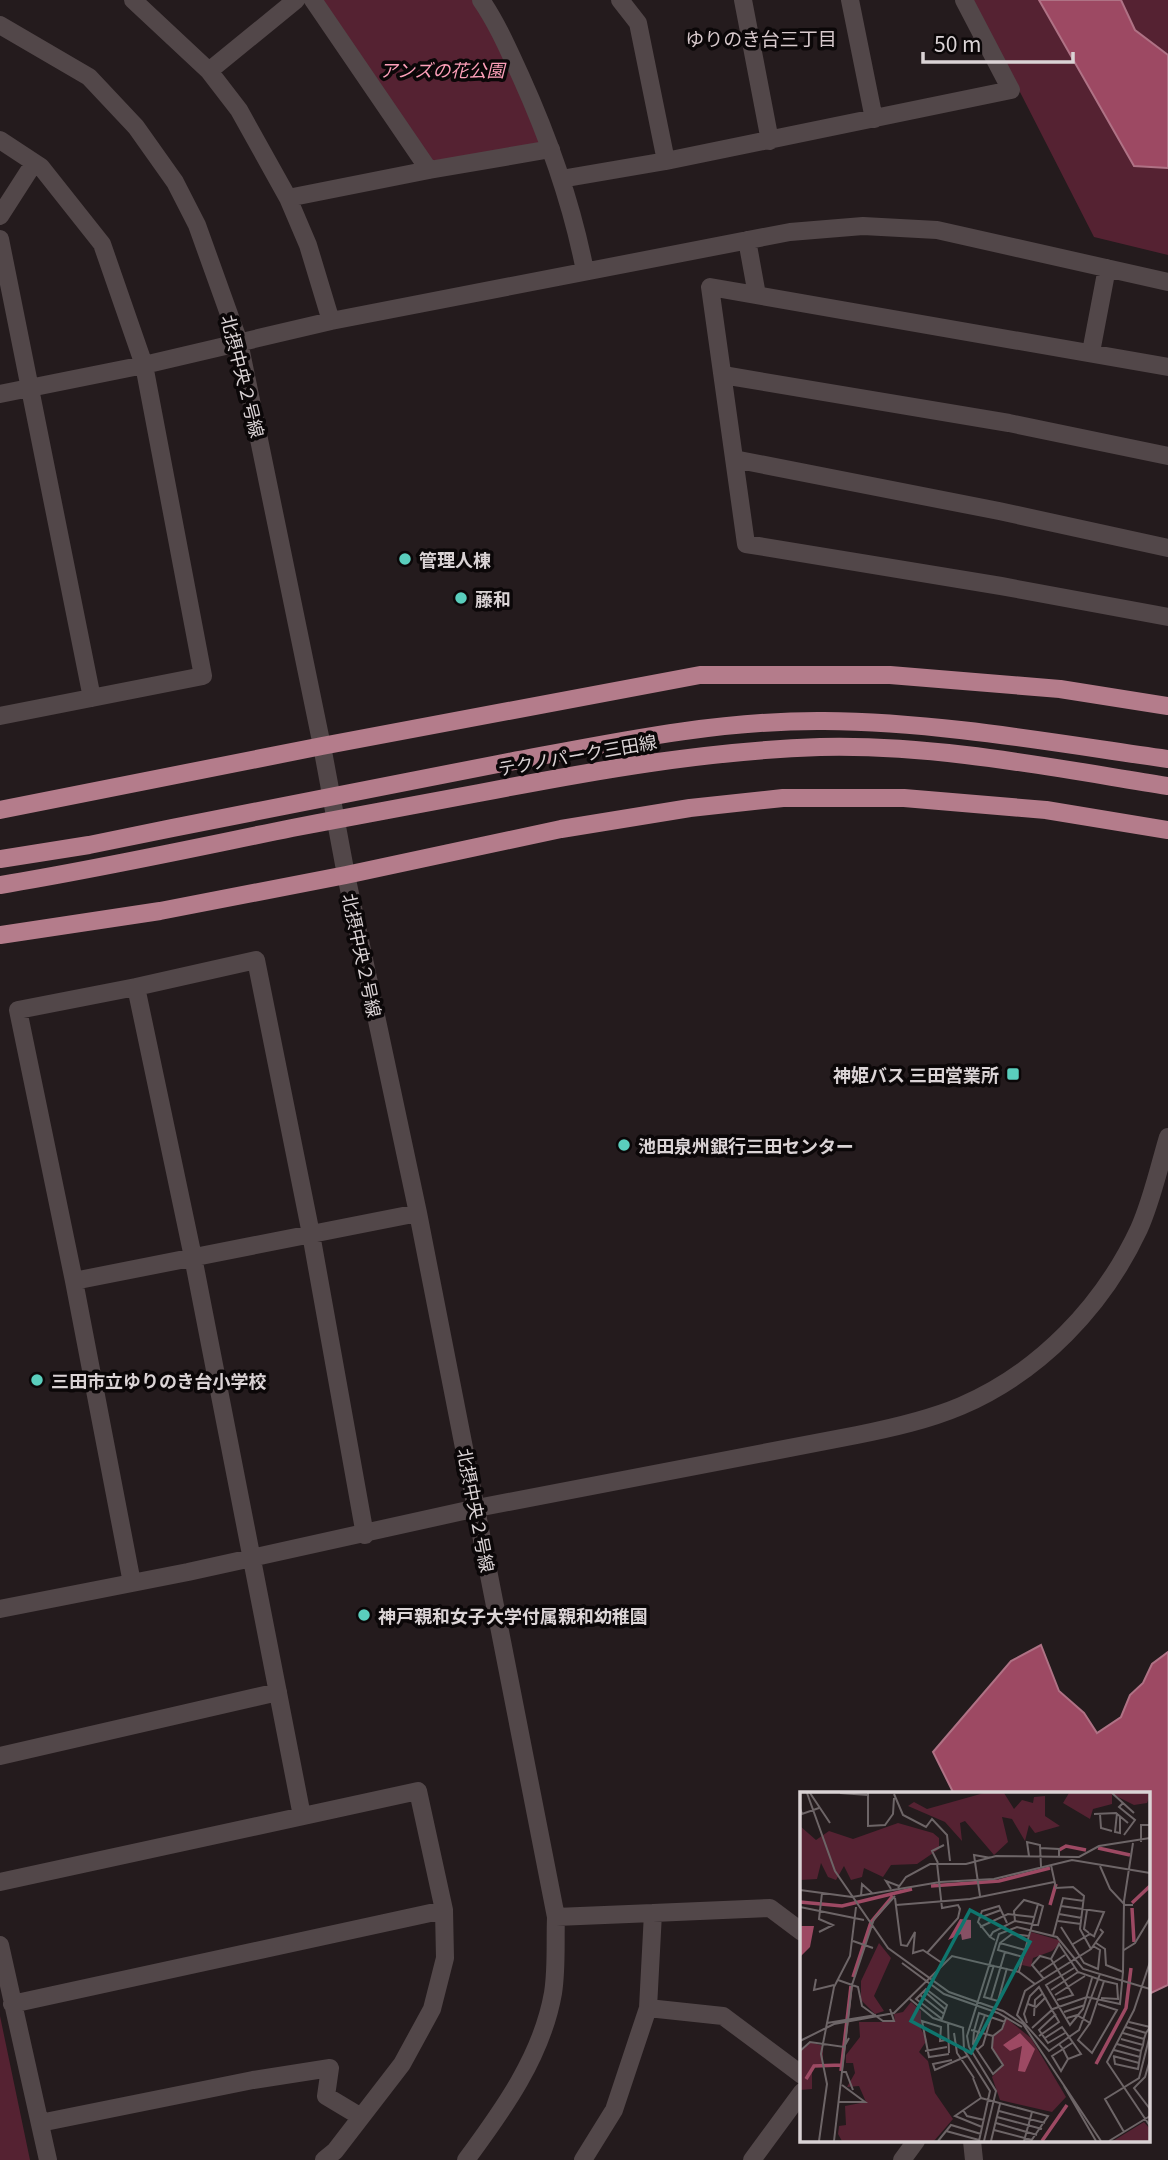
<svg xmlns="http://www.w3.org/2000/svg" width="1168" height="2160" viewBox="0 0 1168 2160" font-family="Georgia,'Noto Sans JP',serif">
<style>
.green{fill:#552232}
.water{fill:#9d4963;stroke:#af7285;stroke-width:2}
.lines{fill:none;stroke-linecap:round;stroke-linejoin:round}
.minor{stroke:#524749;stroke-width:18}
.major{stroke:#b47c8b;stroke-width:18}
.poi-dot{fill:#5acebd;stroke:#0b0708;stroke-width:2.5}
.labels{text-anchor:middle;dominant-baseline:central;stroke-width:7;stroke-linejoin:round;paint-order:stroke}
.park-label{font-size:18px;font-style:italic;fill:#fd9fb9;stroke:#0b0708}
.street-label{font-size:18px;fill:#dad3d5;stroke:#0b0708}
.poi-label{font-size:18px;font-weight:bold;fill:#dad3d5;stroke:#0b0708;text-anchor:start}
.neighbourhood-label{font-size:19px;fill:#d7c9cc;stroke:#0b0708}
.inset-river{fill:none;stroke:#9d4963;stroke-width:3.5}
.inset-road{fill:none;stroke:#6d6567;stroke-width:2}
.view{fill:#0f766e;fill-opacity:0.15;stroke:#0f766e;stroke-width:3.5}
.inset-edge{fill:none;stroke:#dad3d5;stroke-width:3.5}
</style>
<rect width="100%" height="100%" fill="#241b1d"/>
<path class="green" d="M 313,0 L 481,0 L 551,149 L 429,170 Z
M 973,0 L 1168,0 L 1168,255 L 1094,237 Z
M 0,2016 L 30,2160 L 0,2160 Z"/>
<path class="water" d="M 1039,0 L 1121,0 L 1135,30 L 1168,55 L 1168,168 L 1134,166 Z
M 1041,1645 L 1059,1691 L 1084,1713 L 1097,1733 L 1121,1717 L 1130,1695 L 1143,1683 L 1152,1664 L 1168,1652 L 1168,1985 L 1149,1994 L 1149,1794 L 954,1794 L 933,1752 L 1011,1661 Z"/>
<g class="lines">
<path class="minor" d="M 133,0 L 209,71 L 239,110 L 288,198 L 308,245 L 331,321
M 313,0 L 429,170
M 481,0 C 497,23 509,51 521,77 C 549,139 572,204 585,271
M 620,0 L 638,23 L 666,161 L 1011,90 L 964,0
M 743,0 L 770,141
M 850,0 L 874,119
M 0,25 L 89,77 L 136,127 L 175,182 L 197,225 L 239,342 L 322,746 L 346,875 L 418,1213 L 556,1917 C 555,1941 557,1968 553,1993 C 542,2056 503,2110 466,2160
M 209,71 L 296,0
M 0,140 L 41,167 L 102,244 L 144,365 L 203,676 L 0,716
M 561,179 L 666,161
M 288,198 L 429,170 L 551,149
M 0,216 L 34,163
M 0,239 L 92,698
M 747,240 L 757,295
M 1091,352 L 1107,268
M 1168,367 L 710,287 L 746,544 L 1001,586 L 1168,617
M 723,375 L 1009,423 L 1168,456
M 0,394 L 144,365 L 331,321 L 790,232 L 863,226 L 937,230 L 1168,282
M 734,459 L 999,511 L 1168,548
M 74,1281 L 418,1213
M 132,1583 L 74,1281 L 18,1010 L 136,987
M 0,1609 L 188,1572 L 477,1508 L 857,1435 C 892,1428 928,1420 961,1406 C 1040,1372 1103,1306 1139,1229 C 1152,1200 1159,1167 1168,1137
M 0,1756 L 278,1692
M 302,1816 L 193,1257 L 136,987 L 256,960 L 311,1234 L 365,1535
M 0,1882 L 418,1791 L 444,1910 L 445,1958 L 432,2009 L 402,2064 L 335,2151 L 324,2160
M 653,1913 L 770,1908 L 802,1932
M 556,1917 L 653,1913 L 648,2008 L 614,2110 L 583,2160
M 0,1945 L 48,2160
M 12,2004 L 444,1910
M 648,2008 L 723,2016 L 802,2075
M 40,2123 L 253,2080 L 330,2068 L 326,2096 L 361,2117
M 972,2141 L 974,2160
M 752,2160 L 802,2092
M 902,2160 L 916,2141"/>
<path class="major" d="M 0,810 L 322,746 L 700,675 L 890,675 L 1060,689 L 1168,706
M 0,859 L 89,845 C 225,817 361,790 498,764 C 606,744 714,720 824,721 C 940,722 1054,743 1168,759
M 0,885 C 98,869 194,848 292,828 C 354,816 416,805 479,793 C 592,771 704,751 820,747 C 935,744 1054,768 1168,786
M 0,935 L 160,911 L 346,875 L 561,829 L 690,808 L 783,798 L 904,798 L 1046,810 L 1168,830"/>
</g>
<g class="poi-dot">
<circle cx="405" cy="559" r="7"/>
<circle cx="461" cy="598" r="7"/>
<rect x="1006" y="1067" width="14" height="14" rx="3.5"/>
<circle cx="624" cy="1145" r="7"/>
<circle cx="37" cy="1380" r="7"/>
<circle cx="364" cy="1615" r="7"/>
</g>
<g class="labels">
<g class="park-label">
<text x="442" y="69">アンズの花公園</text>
</g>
<g class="street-label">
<text transform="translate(244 376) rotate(76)">北摂中央２号線</text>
<text transform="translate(577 754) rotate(-10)">テクノパーク三田線</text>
<text transform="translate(363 955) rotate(78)">北摂中央２号線</text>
<text transform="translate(477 1510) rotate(79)">北摂中央２号線</text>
</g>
<g class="poi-label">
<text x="419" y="559">管理人棟</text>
<text x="475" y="598">藤和</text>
<text x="999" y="1074" text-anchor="end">神姫バス 三田営業所</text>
<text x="638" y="1145">池田泉州銀行三田センター</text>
<text x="51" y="1380">三田市立ゆりのき台小学校</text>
<text x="378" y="1615">神戸親和女子大学付属親和幼稚園</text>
</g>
<g class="neighbourhood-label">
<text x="761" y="37">ゆりのき台三丁目</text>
</g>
</g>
<g transform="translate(800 1792)">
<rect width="350" height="350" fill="#241b1d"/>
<path d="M 184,1 L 204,1 L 214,17 L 222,8 L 233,11 L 234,5 L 245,4 L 245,24 L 260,34 L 235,41 L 229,33 L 225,49 L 212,27 L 202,25 L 208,50 L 194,63 L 165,29 L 160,31 L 162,49 L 145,30 L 108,14 L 114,10 L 127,17 ZM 269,1 L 348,1 L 349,6 L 347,11 L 334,13 L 312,2 L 312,12 L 293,17 L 290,27 L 263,11 ZM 98,31 L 133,41 L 139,46 L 139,57 L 117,72 L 91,73 L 83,85 L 64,76 L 62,85 L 51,88 L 44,74 L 36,88 L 28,85 L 21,71 L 17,87 L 0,88 L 0,34 L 16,48 L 29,39 L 53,47 ZM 231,140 L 262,149 L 252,159 L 233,166 L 231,175 L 222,173 ZM 79,151 L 91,166 L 74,204 L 84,219 L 75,222 L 61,208 L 61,189 ZM 111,210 L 121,219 L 121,237 L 127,248 L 119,260 L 128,269 L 135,301 L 153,327 L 134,349 L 42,349 L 38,342 L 39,334 L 46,333 L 45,314 L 66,310 L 59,294 L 47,295 L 55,281 L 53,271 L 46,271 L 46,263 L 60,245 L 59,230 L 95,230 L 94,222 L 103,220 ZM 206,226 L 231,246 L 266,305 L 252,320 L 200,308 L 192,285 L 203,273 L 192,256 L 193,244 L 202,237 ZM 10,250 L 23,254 L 23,274 L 12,275 L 12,297 L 0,298 L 0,259 ZM 344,330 L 350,337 L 350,349 L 313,349 Z" fill="#552232"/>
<path d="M 160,127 L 171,128 L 171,146 L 162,148 L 161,142 L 148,148 ZM 1,134 L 14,134 L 10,155 L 0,165 ZM 220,241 L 235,257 L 225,280 L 218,279 L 222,254 L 210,259 L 203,253 Z" fill="#9d4963"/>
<path class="inset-river" d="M 298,56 L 330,63M 259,58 L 266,54 L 286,58M 131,94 L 199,89 L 250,76M 0,110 L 42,114 L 112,97M 332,111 L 350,94M 250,113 L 256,92M 332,116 L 334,150M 53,185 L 71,130 L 93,104M 296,272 L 326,216 L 331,176M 41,279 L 51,194M 6,287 L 14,274 L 41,273M 242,349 L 267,313"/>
<path class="inset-road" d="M 7,1 L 35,79 L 88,156 L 149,200 L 203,219 L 223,232 L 301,349M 10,1 L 30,31M 40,1 L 68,3M 68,1 L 68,34 L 85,33 L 93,22 L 94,6M 312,1 L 334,21M 94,2 L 103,23 L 126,35 L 132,27 L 147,43 L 150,69M 323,11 L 319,15 L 335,28 L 324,43M 0,16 L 2,22 L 19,16M 317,21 L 315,40 L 320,41 L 320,24M 294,22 L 316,21 L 328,31M 300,22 L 301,36 L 312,39M 341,50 L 341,33 L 350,33M 240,56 L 259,57 L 259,65M 229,64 L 227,50 L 240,53 L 241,75M 138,71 L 132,59 L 144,53M 251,73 L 256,96 L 273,95 L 284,104 L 280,137 L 291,157M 300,74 L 310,97 L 325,113 L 333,113M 98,96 L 106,85 L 130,72 L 166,72 L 196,64 L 279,65 L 299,54 L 350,46M 91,97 L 86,89 L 99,94M 0,98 L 52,105 L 140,90 L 194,87 L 272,68 L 350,81M 61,104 L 62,92 L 72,101M 180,104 L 174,63 L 191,66M 95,106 L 101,153 L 107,154 L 115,140 L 113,161 L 123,158 L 142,171M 96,113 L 170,107 L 254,90M 261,114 L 304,120 L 294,144M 0,115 L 64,128M 287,118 L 284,137 L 289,141M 259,122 L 282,126M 179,126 L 201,118M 215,129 L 238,133 L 243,114 L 238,112M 258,129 L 281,132M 180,135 L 208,122 L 234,125M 261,135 L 284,171 L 298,177 L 300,158 L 293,154M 19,140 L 33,133 L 19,127 L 22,101M 253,144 L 263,106 L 284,109M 190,145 L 178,130 L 182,119 L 199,114 L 207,131M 195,148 L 190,145 L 193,140 L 215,129 L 214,119 L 224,108 L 238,112 L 219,179M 53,149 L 73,156M 200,151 L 225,158M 296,151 L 305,157 L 306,173 L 323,180 L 324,109 L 333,51M 273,152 L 290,142 L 295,145M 324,158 L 335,151 L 350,126M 127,161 L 158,126 L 160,117 L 158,113 L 142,116 L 137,71M 223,165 L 198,158 L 200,151 L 212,142 L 229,144M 251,167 L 259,152 L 278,180 L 304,189 L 290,231 L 277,223 L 267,226M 350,170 L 334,218 L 307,270 L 350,334M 102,171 L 144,202 L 198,221 L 222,235M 194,173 L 184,205 L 191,207 L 205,160M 274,176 L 246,193 L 270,233 L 283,217 L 292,186M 240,180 L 265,163M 16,187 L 14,198 L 34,193M 244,187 L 232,173 L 240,164 L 251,167 L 273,203 L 257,208M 38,188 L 58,195 L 62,214 L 83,229 L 94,229 L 90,217M 235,192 L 225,199 L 217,223 L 249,259 L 279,238 L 300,182M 126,197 L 147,213 L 142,227 L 116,207 ZM 251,198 L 278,180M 124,199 L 146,218M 120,203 L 144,222M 255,203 L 285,184M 301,206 L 318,207 L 317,192 L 304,189M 110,207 L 133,226 L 164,236M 191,207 L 198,209 L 207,176M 228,212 L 236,215 L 246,205M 264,220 L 285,213M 256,222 L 239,238 L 248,251 L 265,241M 234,224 L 235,208 L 243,201M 205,230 L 179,221 L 174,239 L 173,252 L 193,282 L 203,273 L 192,256 L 193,244 L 202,237 L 206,226M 329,230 L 350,235M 27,231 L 76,223M 148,231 L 149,261M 227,231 L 224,222 L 230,204 L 239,195 L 259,230 L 239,244M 290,231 L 278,248 L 292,261 L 317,218 L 298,212M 326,235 L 346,241 L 350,235M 163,236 L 164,258 L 190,299 L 179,349M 232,236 L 253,217 L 287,205 L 320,212 L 323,180M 171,238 L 193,244M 154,241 L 157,261 L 174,286M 323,241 L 344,247 L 346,241M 245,246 L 262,235 L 281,262 L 268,267 L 261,279 L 252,264 L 263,257 L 259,252M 321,247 L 343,253 L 344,247M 146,248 L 140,249 L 141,235 L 122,229 L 129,265 L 149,262M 0,249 L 34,232 L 94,221 L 152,164 L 219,180 L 235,192 L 291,157 L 303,140 L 300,137M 174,252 L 185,223M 317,252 L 341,259 L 343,253M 177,258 L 183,253 L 191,226M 314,258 L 340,265 L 341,259M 0,259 L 10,250 L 44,255 L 49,246M 125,259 L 147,255M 313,264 L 339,271 L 340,265M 314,265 L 315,272 L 338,277 L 339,271M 268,267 L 263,257 L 272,251M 152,268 L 133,272 L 135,278 L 167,264M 350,268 L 345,285 L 334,296 L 350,317M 41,280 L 46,280 L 53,298M 173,286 L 181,306 L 155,324 L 182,335M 264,294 L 296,349M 181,306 L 248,324 L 231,349M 39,310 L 65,310 L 42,293M 163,318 L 167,324 L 184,328M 199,319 L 245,331M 197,325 L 242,337M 196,331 L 237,343M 194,338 L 232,348M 146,339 L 179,348M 324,340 L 305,307 L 339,286 L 350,243M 19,349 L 27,292 L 21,262 L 34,195 L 50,164 L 56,115M 34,349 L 52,193 L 74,127 L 95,104M 138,349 L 151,333 L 181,342M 184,349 L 196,299 L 169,255 L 167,244 L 199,142 L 217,135 L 257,145 L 283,177 L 350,197M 191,349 L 200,312M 224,349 L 232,320M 309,349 L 350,324"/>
<path class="view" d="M 170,118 L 230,150 L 171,261 L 111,229 Z"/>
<rect width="350" height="350" class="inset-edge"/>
</g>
<path d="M923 52v10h150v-10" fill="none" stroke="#dad3d5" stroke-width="3.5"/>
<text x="934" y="52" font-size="21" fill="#dad3d5" stroke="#0b0708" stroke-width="5" paint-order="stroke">50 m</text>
</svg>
